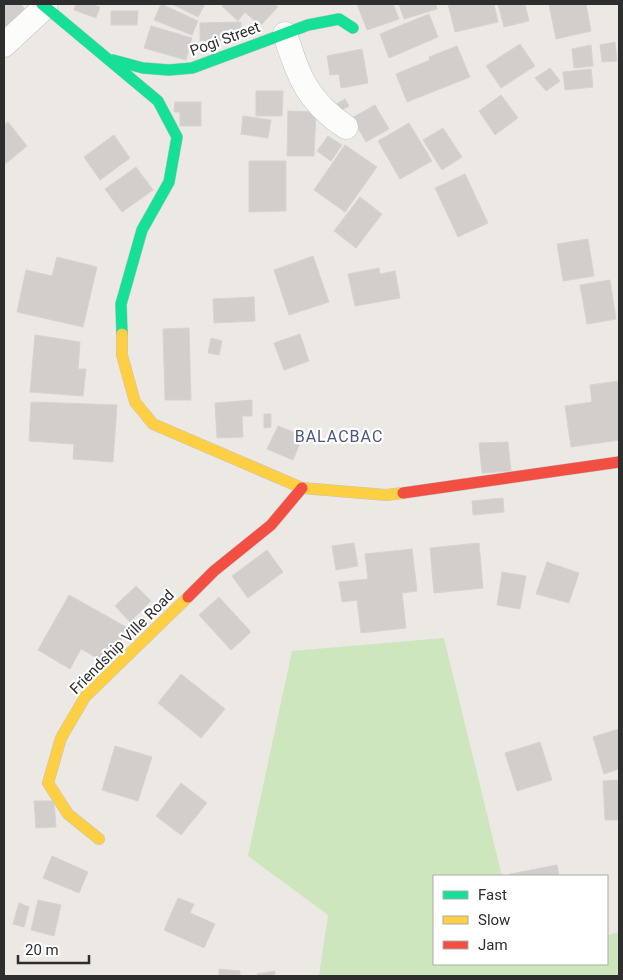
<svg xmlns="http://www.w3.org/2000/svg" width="623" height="980" viewBox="0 0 623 980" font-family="Roboto,sans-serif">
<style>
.green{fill:#cee6be}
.building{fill:#d1cecb;stroke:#d7d4d0}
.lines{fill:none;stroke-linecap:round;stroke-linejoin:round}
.street-casing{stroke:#c5c4c5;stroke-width:25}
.fast-casing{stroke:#c5c4c5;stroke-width:12}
.slow-casing{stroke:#c5c4c5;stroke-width:12}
.jam-casing{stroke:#c5c4c5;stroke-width:12}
.street{stroke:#fcfcfb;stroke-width:24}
.fast{stroke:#16e098;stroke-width:11}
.slow{stroke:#ffcf43;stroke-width:11}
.jam{stroke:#f24e42;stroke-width:11}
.labels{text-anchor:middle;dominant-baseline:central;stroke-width:4.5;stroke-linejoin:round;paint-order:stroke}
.street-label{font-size:15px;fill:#2e2e2e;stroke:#fff}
.neighbourhood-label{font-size:16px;letter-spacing:1px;fill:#4d5680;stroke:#fff}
</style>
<rect width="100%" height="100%" fill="#ece8e4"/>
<path class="green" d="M 444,638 L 502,876 L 434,876 L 434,964 L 607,964 L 607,935 L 619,932 L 619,976 L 319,976 L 328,915 L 248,856 L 292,651 Z"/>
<path class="building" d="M 4,4 L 21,4 L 28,14 L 4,28 Z
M 76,4 L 91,4 L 100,7 L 96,18 L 74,10 Z
M 161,4 L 198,21 L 192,35 L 154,20 Z
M 172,4 L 205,4 L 198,17 Z
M 225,4 L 274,4 L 278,7 L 260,26 L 245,12 L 238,21 L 222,6 Z
M 357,4 L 393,4 L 399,19 L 367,30 Z
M 399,4 L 436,4 L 437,9 L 404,19 Z
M 448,4 L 494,4 L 498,22 L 455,32 Z
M 498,4 L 525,4 L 529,21 L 504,27 Z
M 555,4 L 586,4 L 591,31 L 556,39 L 549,5 Z
M 111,11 L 138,11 L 137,25 L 111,25 Z
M 429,14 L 438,37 L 389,58 L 380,34 Z
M 241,22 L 241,41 L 200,41 L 200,23 Z
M 151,26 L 192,38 L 186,60 L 144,48 Z
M 615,42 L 617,61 L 602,62 L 600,45 Z
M 520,44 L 535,66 L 501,88 L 486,66 Z
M 591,45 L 593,66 L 574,68 L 572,49 Z
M 457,46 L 470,77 L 407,102 L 396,74 L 430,60 L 429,57 Z
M 362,49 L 368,83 L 341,88 L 339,74 L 330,75 L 327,56 Z
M 550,68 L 560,81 L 546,91 L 535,78 Z
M 591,69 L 593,87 L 565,90 L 563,72 Z
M 256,91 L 283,91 L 282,116 L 256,116 Z
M 501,95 L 518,118 L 495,135 L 479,111 Z
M 345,99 L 349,106 L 335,114 L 331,107 Z
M 175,102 L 201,102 L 201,126 L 180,126 L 180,112 L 174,112 Z
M 375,105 L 389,129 L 366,142 L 352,118 Z
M 288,111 L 316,112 L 314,156 L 287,156 Z
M 243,116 L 271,120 L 268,138 L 241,134 Z
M 8,122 L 27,146 L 4,165 L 4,125 Z
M 409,123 L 432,161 L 400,179 L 378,141 Z
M 443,128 L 462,157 L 442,170 L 423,140 Z
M 114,135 L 130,158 L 100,180 L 84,157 Z
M 328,136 L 342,145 L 331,161 L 317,151 Z
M 345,145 L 377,167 L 345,212 L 314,190 Z
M 249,161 L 286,161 L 286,211 L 249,212 Z
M 136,167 L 153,190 L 122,212 L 105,189 Z
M 465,174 L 488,223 L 458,237 L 435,188 Z
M 360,197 L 382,214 L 356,248 L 334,231 Z
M 588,239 L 594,276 L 563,281 L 557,244 Z
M 313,256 L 329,302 L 289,315 L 274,270 Z
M 57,257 L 97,267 L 83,327 L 17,312 L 26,270 L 52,276 Z
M 379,268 L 380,274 L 395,271 L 400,298 L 355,306 L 348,274 Z
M 610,280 L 616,319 L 587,324 L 580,285 Z
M 254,297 L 255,321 L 214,323 L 213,299 Z
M 189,328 L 191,400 L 165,400 L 163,329 Z
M 300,334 L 309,361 L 284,370 L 274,343 Z
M 35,335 L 80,342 L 78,369 L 86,369 L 83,396 L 30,392 Z
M 211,338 L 222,341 L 219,355 L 208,353 Z
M 619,381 L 619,440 L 571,447 L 565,406 L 592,402 L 590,385 Z
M 252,400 L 252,416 L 242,416 L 243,437 L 217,438 L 215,403 Z
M 31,402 L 117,405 L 113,462 L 73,459 L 74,444 L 29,441 Z
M 264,414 L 271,414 L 271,427 L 264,428 Z
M 278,426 L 303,436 L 293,460 L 267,449 Z
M 508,442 L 511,471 L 482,473 L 479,443 Z
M 503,498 L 504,512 L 473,515 L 472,501 Z
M 354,543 L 358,566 L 336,570 L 332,546 Z
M 479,543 L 483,588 L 434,593 L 430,548 Z
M 412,549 L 417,591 L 402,593 L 406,628 L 361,633 L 357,600 L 342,602 L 339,582 L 368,579 L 365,554 Z
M 267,550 L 283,572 L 248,598 L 232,576 Z
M 547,562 L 579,573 L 569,603 L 536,594 Z
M 502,572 L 526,576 L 520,609 L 497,605 Z
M 136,586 L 151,601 L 130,622 L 115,606 Z
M 69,595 L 128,628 L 108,664 L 81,649 L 70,669 L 38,650 Z
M 219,597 L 251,632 L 231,650 L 199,615 Z
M 181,674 L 225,709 L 201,738 L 158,703 Z
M 619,729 L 619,769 L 604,774 L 593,737 Z
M 540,742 L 552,780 L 517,791 L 505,753 Z
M 115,746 L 152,757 L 138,801 L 102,790 Z
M 619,780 L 619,820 L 605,820 L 603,781 Z
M 181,783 L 207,803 L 181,835 L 156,816 Z
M 34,801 L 54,801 L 56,827 L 36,828 Z
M 52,856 L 88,872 L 79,893 L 43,878 Z
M 557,865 L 559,876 L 511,876 L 510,874 Z
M 178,898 L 194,904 L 190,913 L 215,924 L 204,948 L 164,930 Z
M 38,900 L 61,905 L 54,936 L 31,930 Z
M 19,903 L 29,907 L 24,927 L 13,924 Z
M 219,969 L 240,971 L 240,976 L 219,976 Z
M 275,971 L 275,976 L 257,976 L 257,974 Z"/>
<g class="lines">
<g class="street-casing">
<path id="street" d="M 285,34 C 299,77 307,101 346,127
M 4,45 L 45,7"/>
</g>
<g class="fast-casing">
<path id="fast" d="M 42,4 L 158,101 L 177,137 L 169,182 L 142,230 L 121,304 L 122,334
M 113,60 L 143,68 L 169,70 L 192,68 L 308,25 L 339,19 L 353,28"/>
</g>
<g class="slow-casing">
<path id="slow" d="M 122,334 L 122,355 L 135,402 L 153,424 L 302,488 L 386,495 L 403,493
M 99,839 L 68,814 L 48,783 L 61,738 L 85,697 L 188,597"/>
</g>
<g class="jam-casing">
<path id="jam" d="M 403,493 L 619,462
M 188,597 L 214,571 L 271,525 L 302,488"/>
</g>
<use href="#street" class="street"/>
<use href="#fast" class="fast"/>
<use href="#slow" class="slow"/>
<use href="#jam" class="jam"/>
</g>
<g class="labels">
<g class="street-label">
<text transform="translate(225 39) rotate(-20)">Pogi Street</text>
<text transform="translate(122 642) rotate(-45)">Friendship Ville Road</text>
</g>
<g class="neighbourhood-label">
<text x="339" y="436">BALACBAC</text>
</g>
</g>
<rect width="623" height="980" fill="none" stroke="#2e2e2e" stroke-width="10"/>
<rect x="433" y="875" width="175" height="90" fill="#ffffff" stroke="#ababab"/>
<rect x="443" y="891" width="25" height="8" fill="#16e098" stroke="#ababab"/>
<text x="478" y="900" font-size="15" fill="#2e2e2e">Fast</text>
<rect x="443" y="916" width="25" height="8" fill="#ffcf43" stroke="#ababab"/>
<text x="478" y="925" font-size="15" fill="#2e2e2e">Slow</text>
<rect x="443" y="941" width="25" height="8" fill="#f24e42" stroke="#ababab"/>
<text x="478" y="950" font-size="15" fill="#2e2e2e">Jam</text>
<path d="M18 955v8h71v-8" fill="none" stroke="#2e2e2e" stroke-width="2.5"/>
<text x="25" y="955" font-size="15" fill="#2e2e2e" stroke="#ffffff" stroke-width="4" paint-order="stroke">20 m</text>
</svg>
